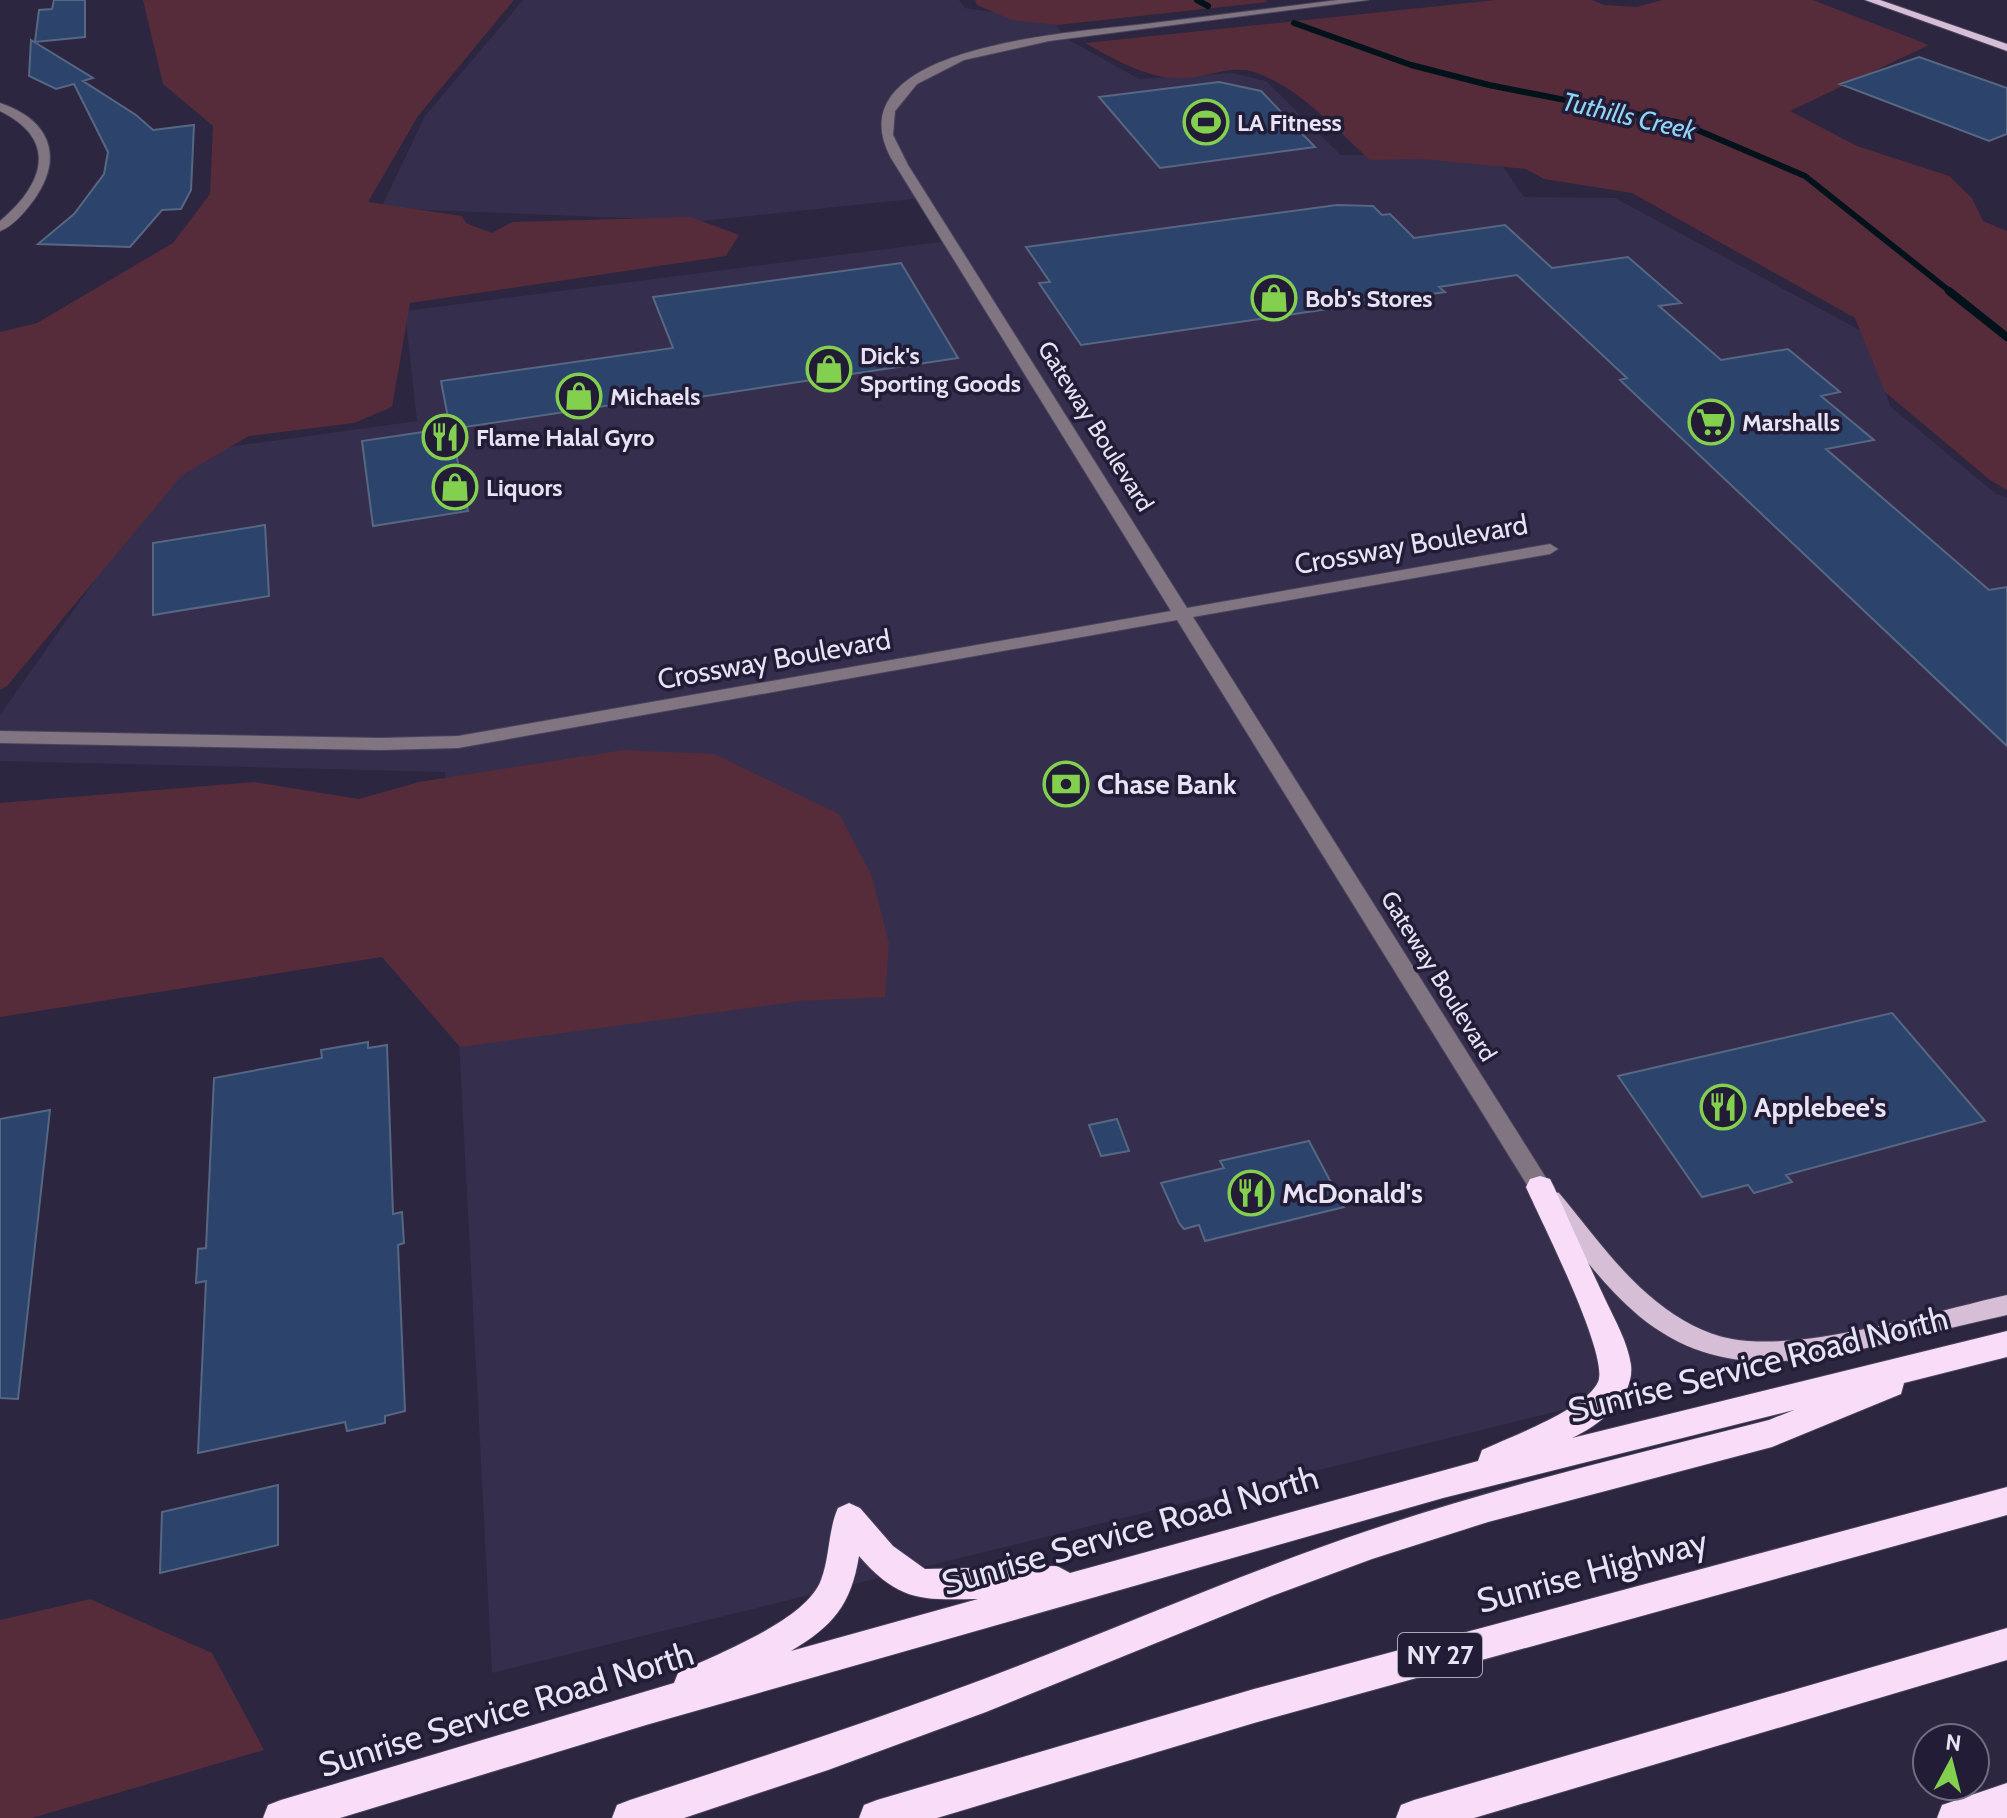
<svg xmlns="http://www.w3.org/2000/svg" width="2007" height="1818" viewBox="0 0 2007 1818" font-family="Cabin,sans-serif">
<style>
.built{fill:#362e4d}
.green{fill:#562c3b}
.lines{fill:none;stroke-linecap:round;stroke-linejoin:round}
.stream-far1{stroke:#02121b;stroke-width:6}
.stream{stroke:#02121b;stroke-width:8}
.building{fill:#2c436c;stroke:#576782;stroke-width:2}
.minor-casing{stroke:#4a445d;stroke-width:2}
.major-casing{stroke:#4a445d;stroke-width:2}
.highway-casing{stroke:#4a445d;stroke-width:2}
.minor{fill:#807580;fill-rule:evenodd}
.major{fill:#d6bfd6;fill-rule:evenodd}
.highway{fill:#f8dcf8;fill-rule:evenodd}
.labels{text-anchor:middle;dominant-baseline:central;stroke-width:7;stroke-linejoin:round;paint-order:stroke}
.far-poi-label{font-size:24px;font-weight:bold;fill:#e6e3f4;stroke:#221c36;text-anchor:start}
.far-street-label{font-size:24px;fill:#e6e3f4;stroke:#221c36}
.far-water-label{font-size:26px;font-style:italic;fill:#8ed4f7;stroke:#221c36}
.shield{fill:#221c36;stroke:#aba7bb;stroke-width:2}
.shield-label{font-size:26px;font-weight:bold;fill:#e6e3f4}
.street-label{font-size:28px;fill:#e6e3f4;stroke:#221c36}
.poi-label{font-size:28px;font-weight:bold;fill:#e6e3f4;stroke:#221c36;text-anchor:start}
.near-street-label{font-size:34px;fill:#e6e3f4;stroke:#221c36}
</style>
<rect width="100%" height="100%" fill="#2c2640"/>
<path class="built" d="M 523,0 L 959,0 L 965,8 L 1054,21 L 1064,37 L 1139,79 L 1233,73 L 1266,81 L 1341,155 L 1495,155 L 1524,197 L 1615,198 L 1867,334 L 1890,406 L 1996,494 L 2007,498 L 2007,1301 L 492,1673 L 445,772 L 0,761 L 0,715 L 184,453 L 417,421 L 405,311 L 948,241 L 922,198 L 702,221 L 381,208 L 425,116 Z"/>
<path class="green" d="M 143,0 L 514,0 L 418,116 L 368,202 L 462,216 L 466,223 L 492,233 L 512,222 L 691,217 L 739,235 L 726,256 L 410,303 L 392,407 L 354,423 L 249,436 L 182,475 L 7,686 L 0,690 L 0,332 L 37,323 L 173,243 L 210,194 L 213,126 L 163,84 Z
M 975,0 L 1265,0 L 1268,2 L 1057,25 L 1012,20 L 977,5 Z
M 1496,0 L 1592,0 L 1604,5 L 1637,7 L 1662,0 L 1813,0 L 1929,45 L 1790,111 L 1857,146 L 1949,176 L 1972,198 L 1983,221 L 2007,231 L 2007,490 L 1990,480 L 1885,392 L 1855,318 L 1632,193 L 1544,179 L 1526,169 L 1421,159 L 1370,160 C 1335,129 1299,87 1254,72 C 1231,65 1210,76 1187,78 C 1150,81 1116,60 1085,43 Z
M 624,750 L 714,754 L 839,814 L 871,874 L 889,943 L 885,997 L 800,1001 L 460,1047 L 382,957 L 0,1017 L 0,803 L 254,782 L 359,799 L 419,782 Z
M 90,1599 L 212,1653 L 264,1750 L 32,1818 L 0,1818 L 0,1620 Z"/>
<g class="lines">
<path class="stream-far1" d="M 1197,0 L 1208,6
M 1294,23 L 1411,65 L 1489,85 L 1681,123 L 1805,176 L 1952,293"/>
<path class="stream" d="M 1949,291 L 2007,337"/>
</g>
<path class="building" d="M 54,0 L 85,0 L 85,37 L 35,42 L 39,10 L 52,9 Z
M 31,40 L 93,78 L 83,81 L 136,115 L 153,130 L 194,125 L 191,190 L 181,209 L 162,210 L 130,247 L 38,244 L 74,214 L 104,174 L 108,152 L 74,84 L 56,89 L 29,76 Z
M 1919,57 L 2007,88 L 2007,134 L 1989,141 L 1840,84 Z
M 1219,82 L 1261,91 L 1315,147 L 1160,168 L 1099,97 Z
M 1337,205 L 1373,206 L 1382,215 L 1390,214 L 1414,238 L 1505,225 L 1552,268 L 1628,257 L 1681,303 L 1659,306 L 1721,360 L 1788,349 L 1840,392 L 1821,396 L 1874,440 L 1826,449 L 1989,590 L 2007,587 L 2007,746 L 1620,380 L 1627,378 L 1517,275 L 1439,287 L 1445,292 L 1081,345 L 1039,283 L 1050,282 L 1026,247 Z
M 901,263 L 958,358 L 693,398 L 691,393 L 451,429 L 468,511 L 373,526 L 362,441 L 450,428 L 441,381 L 673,348 L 653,297 Z
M 265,525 L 269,596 L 153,615 L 153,543 Z
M 1892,1013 L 1985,1121 L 1786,1175 L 1792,1182 L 1754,1193 L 1748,1185 L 1702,1197 L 1618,1076 Z
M 368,1042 L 368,1048 L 387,1045 L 393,1214 L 402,1212 L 404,1243 L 398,1245 L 405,1411 L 385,1416 L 385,1423 L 347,1431 L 345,1422 L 198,1453 L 206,1281 L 196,1283 L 198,1249 L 206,1248 L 214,1078 L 322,1058 L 321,1050 Z
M 50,1110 L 18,1399 L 0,1398 L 0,1119 Z
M 1117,1119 L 1129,1151 L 1101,1156 L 1089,1125 Z
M 1309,1141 L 1344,1207 L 1205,1241 L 1199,1225 L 1184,1229 L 1179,1223 L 1161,1183 L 1224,1168 L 1220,1161 Z
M 278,1485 L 278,1545 L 160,1573 L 162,1512 Z"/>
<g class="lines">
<g class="minor-casing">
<path id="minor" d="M 1338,0 L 1368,0 L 1049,41 L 964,60 L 917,84 L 895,111 L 893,135 L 908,165 L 1187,608 L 1550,544 L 1558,549 L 1550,554 L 1193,617 L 1548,1181 L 1551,1187 L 1548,1193 L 1540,1196 L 1532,1193 L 1177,620 L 458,748 L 381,750 L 0,743 L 0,731 L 381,738 L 458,736 L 1171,611 L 891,158 C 830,44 1083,32 1145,24 C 1209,16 1274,8 1338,0 Z
M 0,103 C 50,120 65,157 33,201 C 24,213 13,226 0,231 L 0,221 C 44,184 59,140 0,111 Z"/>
</g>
<g class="major-casing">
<path id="major" d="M 1865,0 L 1880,0 L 2007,44 L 2007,51 Z
M 1551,1191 L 1559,1193 C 1590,1230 1619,1272 1657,1302 C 1678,1319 1704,1334 1732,1339 C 1807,1352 1931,1312 2007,1295 L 2007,1315 C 1967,1324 1928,1333 1888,1343 C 1798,1364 1717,1380 1639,1316 C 1602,1285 1574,1244 1543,1207 L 1539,1200 L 1543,1193 Z"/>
</g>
<g class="highway-casing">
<path id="highway" d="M 1540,1176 L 1550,1179 L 1554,1187 C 1571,1225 1588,1263 1606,1301 C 1615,1320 1628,1343 1631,1365 C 1635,1398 1598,1426 1572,1438 L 2007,1331 L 2007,1357 L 1904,1383 L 1901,1394 L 1772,1447 L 1488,1522 L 1372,1559 L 1272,1596 L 986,1712 L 828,1770 L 684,1818 L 612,1818 L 617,1805 L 630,1800 C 749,1761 867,1723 984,1679 C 1114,1630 1241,1573 1373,1529 C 1503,1485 1637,1454 1769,1420 L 1794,1410 L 1443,1498 L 646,1725 L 340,1818 L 263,1818 L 268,1805 L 281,1800 L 674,1683 L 678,1673 C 716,1654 806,1621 821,1580 C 830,1557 828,1530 838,1508 L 849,1503 L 860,1508 L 893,1546 L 925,1569 L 1057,1566 L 1070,1573 L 1478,1461 L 1482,1450 C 1510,1437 1586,1409 1598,1382 C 1610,1356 1540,1219 1526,1187 L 1530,1179 ZM 859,1556 C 899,1602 922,1600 978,1599 L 791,1651 C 833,1626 851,1605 859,1556 Z
M 2007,1487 L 2007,1515 L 1254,1723 L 937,1818 L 859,1818 L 864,1805 L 877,1800 L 1254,1689 Z
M 2007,1628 L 2007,1660 L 1474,1818 L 1396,1818 L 1401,1805 L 1414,1800 Z
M 2007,1783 L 2007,1818 L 1937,1818 L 1942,1805 Z"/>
</g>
<use href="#minor" class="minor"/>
<use href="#major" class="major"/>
<use href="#highway" class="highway"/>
</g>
<defs>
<g id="stadium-ring" transform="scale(2.3)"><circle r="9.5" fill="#221c36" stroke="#83d04e" stroke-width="1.5"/><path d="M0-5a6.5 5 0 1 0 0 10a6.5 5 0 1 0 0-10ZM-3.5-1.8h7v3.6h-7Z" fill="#83d04e"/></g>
<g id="shop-ring" transform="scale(2.3)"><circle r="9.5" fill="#221c36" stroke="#83d04e" stroke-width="1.5"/><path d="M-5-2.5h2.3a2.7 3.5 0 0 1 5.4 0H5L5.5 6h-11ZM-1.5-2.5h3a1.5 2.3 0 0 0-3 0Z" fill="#83d04e"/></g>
<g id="supermarket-ring" transform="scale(2.3)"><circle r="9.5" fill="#221c36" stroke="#83d04e" stroke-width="1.5"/><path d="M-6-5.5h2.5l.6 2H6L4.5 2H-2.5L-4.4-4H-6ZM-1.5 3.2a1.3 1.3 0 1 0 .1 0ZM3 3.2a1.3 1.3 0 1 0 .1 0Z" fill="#83d04e"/></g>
<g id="restaurant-ring" transform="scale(2.3)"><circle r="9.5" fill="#221c36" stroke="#83d04e" stroke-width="1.5"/><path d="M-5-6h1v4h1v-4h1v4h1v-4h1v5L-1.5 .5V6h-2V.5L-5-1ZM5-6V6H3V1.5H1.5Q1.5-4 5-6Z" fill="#83d04e"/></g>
<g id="bank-ring" transform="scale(2.3)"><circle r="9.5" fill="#221c36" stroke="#83d04e" stroke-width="1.5"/><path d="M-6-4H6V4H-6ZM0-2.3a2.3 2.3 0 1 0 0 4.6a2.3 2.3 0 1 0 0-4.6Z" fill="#83d04e"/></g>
</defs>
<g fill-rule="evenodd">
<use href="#stadium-ring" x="1206" y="122"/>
<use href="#shop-ring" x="1274" y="298"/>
<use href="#shop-ring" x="829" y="369"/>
<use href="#shop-ring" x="579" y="396"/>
<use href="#supermarket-ring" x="1711" y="422"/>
<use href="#restaurant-ring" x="445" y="437"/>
<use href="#shop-ring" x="455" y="487"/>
<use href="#bank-ring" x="1066" y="784"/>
<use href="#restaurant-ring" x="1723" y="1107"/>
<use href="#restaurant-ring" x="1251" y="1193"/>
</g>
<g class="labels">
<g class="far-poi-label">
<text x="1237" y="122">LA Fitness</text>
<text x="1305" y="298">Bob's Stores</text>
<text x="860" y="355">Dick's<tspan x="860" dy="28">Sporting Goods</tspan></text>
<text x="610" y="396">Michaels</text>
<text x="1742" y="422">Marshalls</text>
<text x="476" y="437">Flame Halal Gyro</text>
<text x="486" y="487">Liquors</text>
</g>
<g class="far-street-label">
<text transform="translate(1096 426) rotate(58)">Gateway Boulevard</text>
<text transform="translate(1439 976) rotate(58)">Gateway Boulevard</text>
</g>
<g class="far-water-label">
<text transform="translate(1629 116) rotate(13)">Tuthills Creek</text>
</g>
<rect class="shield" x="1398" y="1633" width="84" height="44" rx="6"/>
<g class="shield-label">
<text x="1440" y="1655">NY 27</text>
</g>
<g class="street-label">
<text transform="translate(1411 544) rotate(-10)">Crossway Boulevard</text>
<text transform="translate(774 659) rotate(-10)">Crossway Boulevard</text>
</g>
<g class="poi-label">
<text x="1097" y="784">Chase Bank</text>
<text x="1754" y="1107">Applebee's</text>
<text x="1282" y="1193">McDonald's</text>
</g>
<g class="near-street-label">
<text transform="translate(1758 1364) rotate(-14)">Sunrise Service Road North</text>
<text transform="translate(1130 1530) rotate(-16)">Sunrise Service Road North</text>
<text transform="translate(1592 1571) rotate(-15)">Sunrise Highway</text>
<text transform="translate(506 1709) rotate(-17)">Sunrise Service Road North</text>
</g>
</g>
<g transform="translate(1951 1762) rotate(7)"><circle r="38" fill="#221c36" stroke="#706c82" stroke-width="2"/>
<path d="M0-6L14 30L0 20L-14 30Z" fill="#83d04e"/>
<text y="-12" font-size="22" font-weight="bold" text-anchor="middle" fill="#e6e3f4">N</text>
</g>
</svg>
